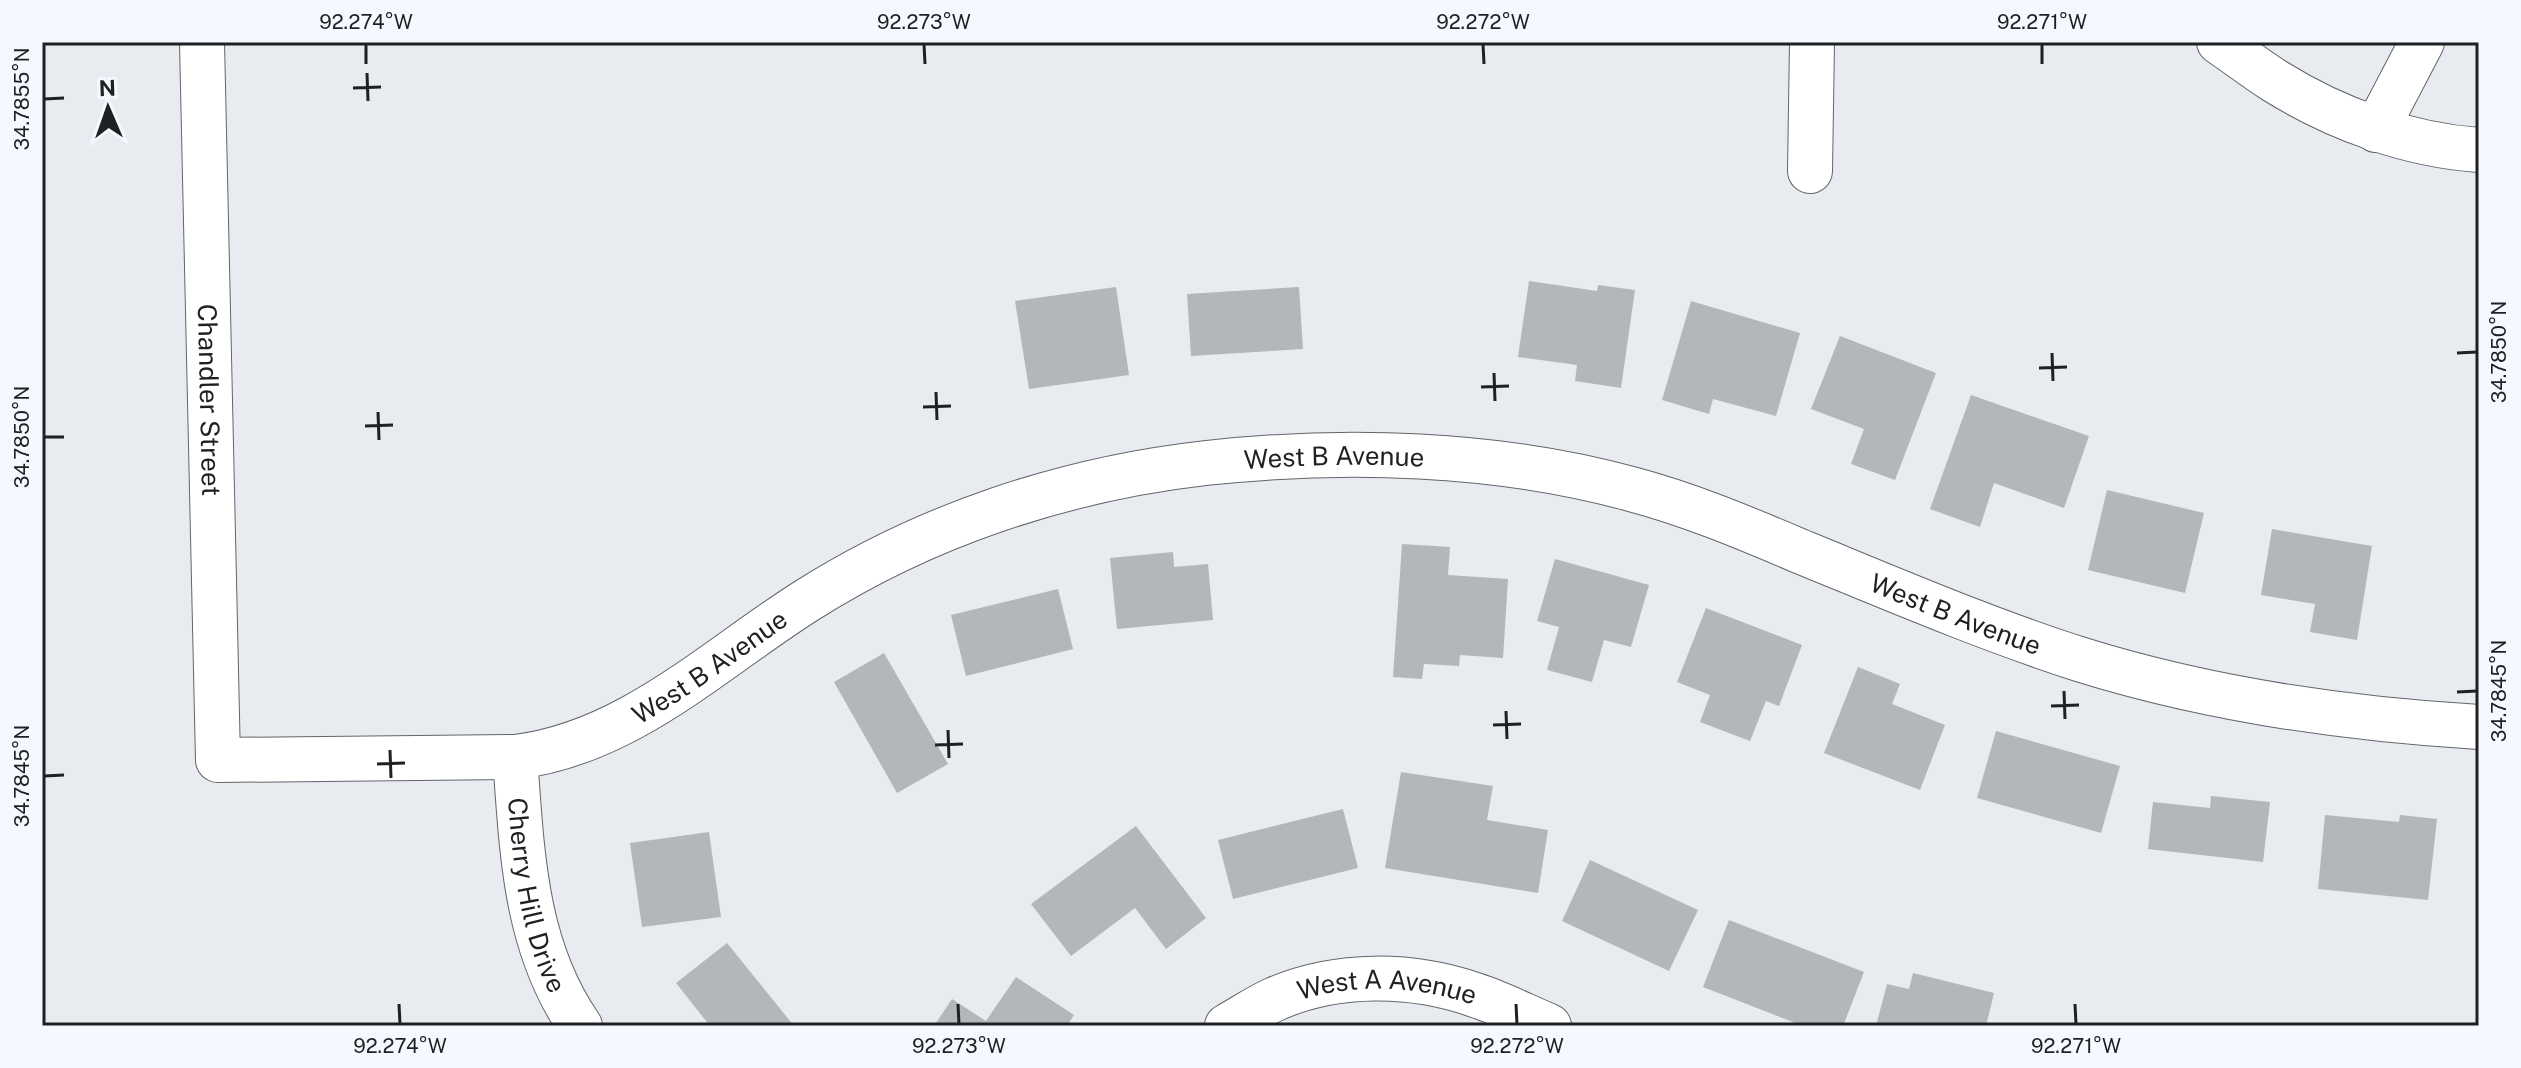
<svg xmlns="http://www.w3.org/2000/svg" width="2521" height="1068" viewBox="0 0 2521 1068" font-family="'Public Sans',sans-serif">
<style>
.building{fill:#b3b6bb}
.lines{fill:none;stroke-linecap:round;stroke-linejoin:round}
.minor-casing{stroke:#62656a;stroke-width:46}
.tertiary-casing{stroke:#62656a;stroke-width:46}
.minor{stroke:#fff;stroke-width:44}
.tertiary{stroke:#fff;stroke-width:44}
.ticks{fill:none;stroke:#1f2022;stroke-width:3}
.labels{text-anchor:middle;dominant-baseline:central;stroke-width:7;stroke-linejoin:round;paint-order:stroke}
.street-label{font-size:26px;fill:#1f2022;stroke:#f5f8fe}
.neatline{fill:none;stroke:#1f2022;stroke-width:3}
.ticks-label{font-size:20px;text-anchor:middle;fill:#1f2022}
</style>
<rect width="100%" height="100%" fill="#e8ebf0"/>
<path class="building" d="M 1529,281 L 1597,291 L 1598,285 L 1635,290 L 1621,388 L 1575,381 L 1577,365 L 1518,357 Z
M 1116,287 L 1129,375 L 1029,389 L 1015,301 Z
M 1299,287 L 1303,349 L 1191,356 L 1187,294 Z
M 1691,301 L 1800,333 L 1776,416 L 1713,399 L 1709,414 L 1662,400 Z
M 1840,336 L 1936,373 L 1895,480 L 1851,464 L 1864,429 L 1811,409 Z
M 1971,395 L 2089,436 L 2064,508 L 1994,483 L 1980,527 L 1930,509 Z
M 2107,490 L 2204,513 L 2185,593 L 2088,570 Z
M 2272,529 L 2372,546 L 2357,640 L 2310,632 L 2315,604 L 2261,595 Z
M 1402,544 L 1450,547 L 1448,575 L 1508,579 L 1503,658 L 1460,655 L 1459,666 L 1424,664 L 1422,679 L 1393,677 Z
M 1173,552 L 1174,567 L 1208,564 L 1213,620 L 1117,629 L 1110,558 Z
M 1555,559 L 1649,585 L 1631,647 L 1604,640 L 1592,682 L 1547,670 L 1559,627 L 1537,621 Z
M 1058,589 L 1073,649 L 966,676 L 951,615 Z
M 1706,608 L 1802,645 L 1779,706 L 1766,701 L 1750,741 L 1700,722 L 1710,695 L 1677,682 Z
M 884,653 L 948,764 L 897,793 L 834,682 Z
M 1858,667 L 1900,684 L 1892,704 L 1945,725 L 1920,790 L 1824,753 Z
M 1996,731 L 2120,766 L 2101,833 L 1977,798 Z
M 1401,772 L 1493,786 L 1487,820 L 1548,830 L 1538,893 L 1385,868 Z
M 2211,796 L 2270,802 L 2263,862 L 2148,849 L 2153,802 L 2210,808 Z
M 1343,809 L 1358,868 L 1233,899 L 1218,840 Z
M 2325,815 L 2399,822 L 2400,815 L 2437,819 L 2428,900 L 2318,889 Z
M 1136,826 L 1206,918 L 1166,949 L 1135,908 L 1071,956 L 1031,904 Z
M 709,832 L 721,917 L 642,927 L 630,843 Z
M 1590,860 L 1698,910 L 1669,971 L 1562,921 Z
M 1729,920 L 1864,972 L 1843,1026 L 1803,1026 L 1703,987 Z
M 727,943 L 794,1026 L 710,1026 L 676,983 Z
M 1913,973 L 1994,993 L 1986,1026 L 1876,1026 L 1887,984 L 1909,989 Z
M 1016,977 L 1074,1015 L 1067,1026 L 934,1026 L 952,999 L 986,1021 Z"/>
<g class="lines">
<g class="minor-casing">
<g id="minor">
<path id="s1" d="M 202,42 L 218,760 L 515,757 C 627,744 713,660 806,601 C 926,525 1064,479 1206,463 C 1344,448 1496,452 1631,489 C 1688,504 1743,527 1797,550 C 1890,588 1983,628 2079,659 C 2210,700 2343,719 2479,727"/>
<path d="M 2376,130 L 2422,42"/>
<path d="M 1810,171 L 1812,42"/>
<path id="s2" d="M 515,757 C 522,850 524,945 580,1026"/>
<path id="s3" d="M 1227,1026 C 1243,1017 1259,1006 1275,999 C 1337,972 1412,973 1475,995 C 1500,1003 1525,1016 1549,1026"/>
</g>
</g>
<g class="tertiary-casing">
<path id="tertiary" d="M 2219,42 C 2238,55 2256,69 2275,81 C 2336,119 2408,145 2479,150"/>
</g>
<use href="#minor" class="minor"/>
<use href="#tertiary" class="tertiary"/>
</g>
<path class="ticks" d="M 366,44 L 366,64M 924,44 L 925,64M 1483,44 L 1484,64M 2042,44 L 2042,64M 367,73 L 368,101M 353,88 L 381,87M 44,99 L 64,98M 2052,353 L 2053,381M 2457,353 L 2477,352M 2039,368 L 2067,367M 1494,373 L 1495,401M 1481,387 L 1509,386M 936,392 L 937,420M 923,407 L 951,406M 378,412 L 379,440M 365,426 L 393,425M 44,437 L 64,437M 2064,691 L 2065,719M 2457,692 L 2477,691M 2051,706 L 2079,705M 1506,711 L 1507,739M 1493,725 L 1521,724M 948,730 L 949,758M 935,745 L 963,744M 390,750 L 391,778M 377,764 L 405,763M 44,776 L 64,775M 399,1004 L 400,1024M 958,1004 L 959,1024M 1516,1004 L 1517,1024M 2075,1004 L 2076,1024"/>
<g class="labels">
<g class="street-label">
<text stroke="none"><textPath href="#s1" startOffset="358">Chandler Street</textPath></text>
<text stroke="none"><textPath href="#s1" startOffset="1904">West B Avenue</textPath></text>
<text stroke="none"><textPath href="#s1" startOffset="2552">West B Avenue</textPath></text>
<text stroke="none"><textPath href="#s1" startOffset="1232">West B Avenue</textPath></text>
<text stroke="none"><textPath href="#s2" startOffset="140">Cherry Hill Drive</textPath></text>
<text stroke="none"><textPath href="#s3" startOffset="170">West A Avenue</textPath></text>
</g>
</g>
<rect width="2521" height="1068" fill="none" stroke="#f5f8fe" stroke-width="88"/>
<g transform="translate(108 108) rotate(358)" stroke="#f5f8fe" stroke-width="6" paint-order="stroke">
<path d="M0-6L14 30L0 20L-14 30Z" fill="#1f2022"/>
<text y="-12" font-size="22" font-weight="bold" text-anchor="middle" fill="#1f2022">N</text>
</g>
<rect x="44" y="44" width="2433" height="980" class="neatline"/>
<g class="ticks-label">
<text x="366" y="29">92.274°W</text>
<text x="924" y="29">92.273°W</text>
<text x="1483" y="29">92.272°W</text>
<text x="2042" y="29">92.271°W</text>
<text transform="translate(22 99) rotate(-90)" y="7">34.7855°N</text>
<text transform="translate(2499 352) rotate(-90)" y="7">34.7850°N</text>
<text transform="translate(22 437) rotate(-90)" y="7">34.7850°N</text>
<text transform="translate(2499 691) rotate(-90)" y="7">34.7845°N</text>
<text transform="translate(22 776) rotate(-90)" y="7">34.7845°N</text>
<text x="400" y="1053">92.274°W</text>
<text x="959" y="1053">92.273°W</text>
<text x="1517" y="1053">92.272°W</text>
<text x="2076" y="1053">92.271°W</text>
</g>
</svg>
